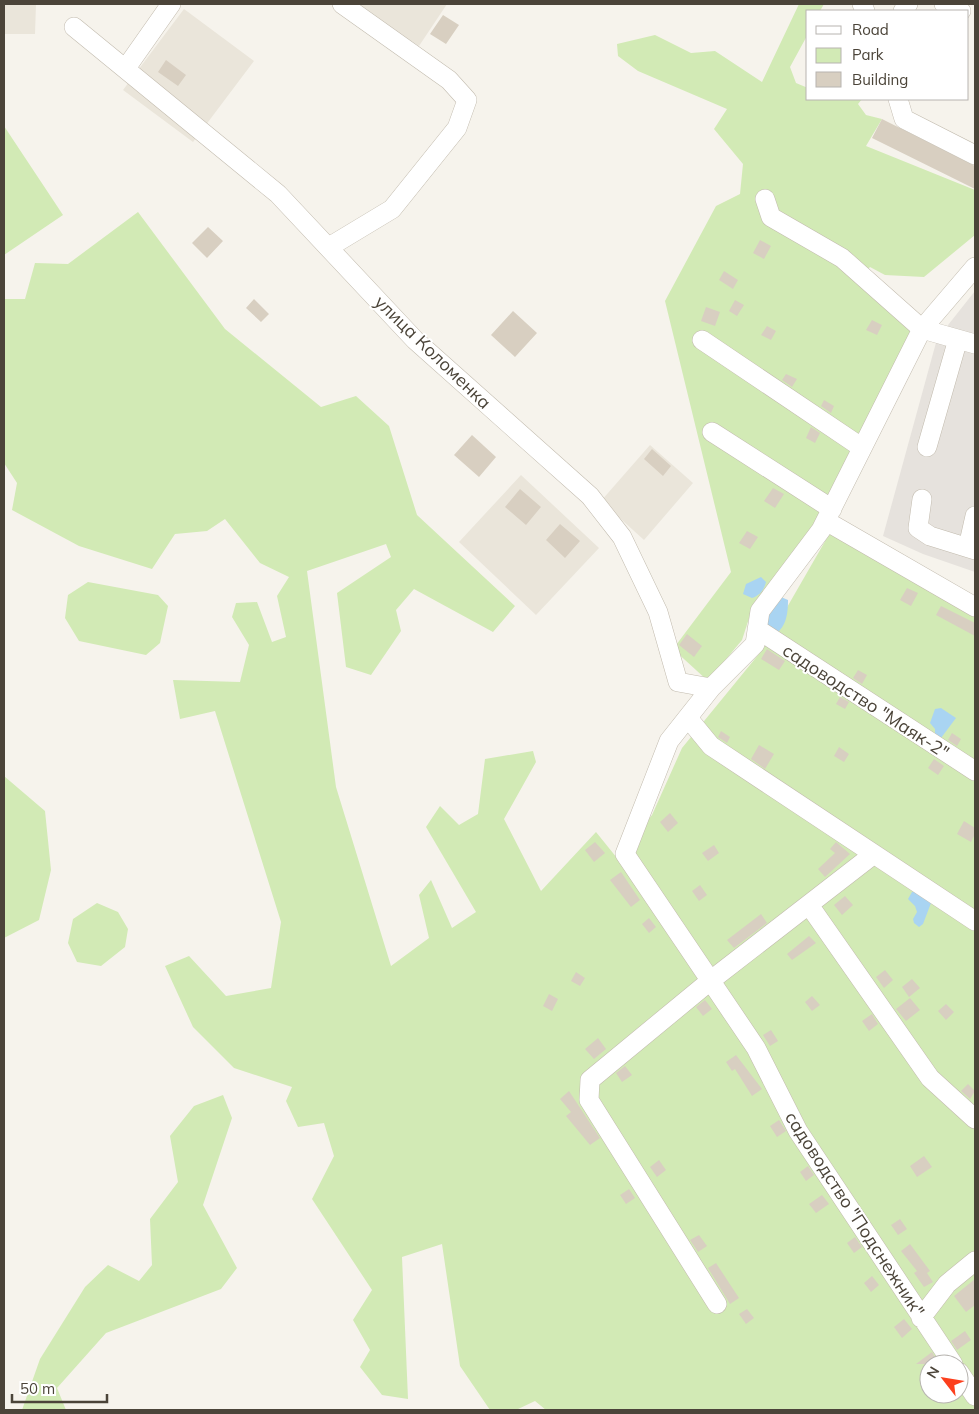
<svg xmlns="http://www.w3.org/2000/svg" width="979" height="1414" viewBox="0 0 979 1414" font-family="Mulish,sans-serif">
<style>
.residential{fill:#eae5da}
.industrial{fill:#e6e2dd}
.green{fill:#d2eab5;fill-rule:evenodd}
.water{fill:#a9d4f2}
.building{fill:#d8cfc1}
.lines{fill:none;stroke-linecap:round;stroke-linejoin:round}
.minor-casing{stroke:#c2bbae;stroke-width:20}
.minor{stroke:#fff;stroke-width:19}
.labels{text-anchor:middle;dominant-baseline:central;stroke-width:4;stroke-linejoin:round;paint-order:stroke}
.street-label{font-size:18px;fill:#4b4439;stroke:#fff}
</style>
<rect width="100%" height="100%" fill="#f6f3ec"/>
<path class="residential" d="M 4,4 L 36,4 L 35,34 L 4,34 Z
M 354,4 L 447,4 L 419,46 Z
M 184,9 L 254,61 L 193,142 L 123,90 Z
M 650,445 L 693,483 L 644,540 L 601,501 Z
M 521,475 L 599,548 L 536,615 L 459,542 Z"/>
<path class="industrial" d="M 975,291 L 975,572 L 923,554 L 883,536 L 937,339 Z"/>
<path class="green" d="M 799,4 L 824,4 L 820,11 L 808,11 L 808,34 L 790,67 L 796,83 L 808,88 L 808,99 L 862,99 L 858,104 L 866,115 L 882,119 L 866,146 L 975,190 L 975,235 L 924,277 L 885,275 L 870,267 L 856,282 L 911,332 L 814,530 L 754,603 L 742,640 L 708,681 L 673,649 L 731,572 L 665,301 L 716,206 L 740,194 L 743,164 L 714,129 L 727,109 L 638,71 L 618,56 L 617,44 L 655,35 L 691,53 L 715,51 L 762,82 Z
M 4,126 L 63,215 L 4,255 Z
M 138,212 L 225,329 L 321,407 L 356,396 L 389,426 L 417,515 L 515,606 L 493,632 L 414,589 L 396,610 L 401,631 L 371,675 L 346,667 L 337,593 L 391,557 L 386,544 L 307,571 L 336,787 L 391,966 L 429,938 L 419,895 L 431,880 L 452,928 L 476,912 L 426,827 L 440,806 L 459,825 L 478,814 L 485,759 L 533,751 L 536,762 L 504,819 L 541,891 L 596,832 L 617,858 L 652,815 L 682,748 L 763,649 L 835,524 L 975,608 L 975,1410 L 546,1410 L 535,1401 L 516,1410 L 490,1410 L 460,1366 L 442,1244 L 402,1257 L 408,1399 L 382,1395 L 360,1367 L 370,1350 L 353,1320 L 372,1290 L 312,1199 L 334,1156 L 324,1123 L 298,1127 L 286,1101 L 292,1087 L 234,1068 L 193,1027 L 165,966 L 189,956 L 226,996 L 271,988 L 281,922 L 215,711 L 180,719 L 173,680 L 240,682 L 249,645 L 232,617 L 236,603 L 257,602 L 272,642 L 286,637 L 277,596 L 289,577 L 260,563 L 225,519 L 207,531 L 175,534 L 152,569 L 79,546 L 12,510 L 17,483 L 4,463 L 4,299 L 25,299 L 35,263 L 68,264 ZM 929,1364 L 959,1364 L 959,1394 L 929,1394 Z
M 88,582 L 158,595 L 168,606 L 160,643 L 146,655 L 79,641 L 65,618 L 68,595 Z
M 4,776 L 45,811 L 51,870 L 39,920 L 4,938 Z
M 97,903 L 118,912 L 128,929 L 125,947 L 101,966 L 77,962 L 68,943 L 73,919 Z
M 223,1095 L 232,1118 L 203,1205 L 237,1268 L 221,1289 L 106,1333 L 57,1388 L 66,1410 L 22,1410 L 40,1359 L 85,1287 L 108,1265 L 139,1281 L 152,1265 L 150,1219 L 178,1182 L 170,1136 L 194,1106 Z"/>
<path class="water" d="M 761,577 L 766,582 C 764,590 760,595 752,598 L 743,594 L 746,584 Z
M 781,597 L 788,600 C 788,615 786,628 773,636 L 764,629 L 766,616 Z
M 941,708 L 956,718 L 941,738 L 935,734 L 935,729 L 930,723 L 935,709 Z
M 912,892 L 916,892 L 931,903 L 923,924 L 919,927 L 914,923 L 913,919 L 917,912 L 915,906 L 908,899 Z"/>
<path class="building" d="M 443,15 L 459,25 L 446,44 L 430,34 Z
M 166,60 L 186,75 L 178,86 L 158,72 Z
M 882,119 L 975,166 L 975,189 L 872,138 Z
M 208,227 L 223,241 L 207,258 L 192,243 Z
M 760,240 L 771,246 L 764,259 L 753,253 Z
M 724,271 L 738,280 L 733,289 L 719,280 Z
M 254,299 L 269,314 L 261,322 L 246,308 Z
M 735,300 L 744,305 L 737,316 L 729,311 Z
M 706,307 L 720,312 L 715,326 L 701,321 Z
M 513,311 L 537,333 L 515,357 L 491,335 Z
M 872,320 L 882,325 L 877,335 L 866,330 Z
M 767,326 L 776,331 L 771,340 L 761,335 Z
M 786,374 L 797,379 L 792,387 L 782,380 Z
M 824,400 L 834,406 L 831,413 L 821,406 Z
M 811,427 L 820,433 L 815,443 L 806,438 Z
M 472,435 L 496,457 L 479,477 L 454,455 Z
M 652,449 L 671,466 L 663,476 L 644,459 Z
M 773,488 L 784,494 L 775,508 L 764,501 Z
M 520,489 L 541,507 L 526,525 L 505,507 Z
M 560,524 L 580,541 L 565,558 L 546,540 Z
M 747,531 L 758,537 L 750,549 L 739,543 Z
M 907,588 L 918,593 L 911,606 L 900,600 Z
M 941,606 L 975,623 L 975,636 L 936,615 Z
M 687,634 L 702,646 L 694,657 L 679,645 Z
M 767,649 L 785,661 L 779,670 L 761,659 Z
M 858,670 L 867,675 L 862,684 L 853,678 Z
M 840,697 L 849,702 L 845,709 L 836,704 Z
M 721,731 L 730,737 L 727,743 L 718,737 Z
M 952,733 L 961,739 L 957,746 L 948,740 Z
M 759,745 L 774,754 L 765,769 L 751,759 Z
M 839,747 L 849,754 L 844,762 L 834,756 Z
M 934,759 L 944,766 L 938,775 L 928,768 Z
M 670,813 L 678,823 L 668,832 L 660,822 Z
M 964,821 L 975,828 L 975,834 L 971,842 L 957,834 Z
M 595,842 L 605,853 L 594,862 L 585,850 Z
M 836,842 L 850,854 L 825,877 L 818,869 L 835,853 L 830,849 Z
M 714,845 L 719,853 L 708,861 L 702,853 Z
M 621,872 L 640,900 L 631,907 L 610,880 Z
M 700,885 L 707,895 L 699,901 L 692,891 Z
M 845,896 L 853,905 L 842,915 L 834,905 Z
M 761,914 L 767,923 L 734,948 L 727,940 Z
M 649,918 L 656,927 L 649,933 L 642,924 Z
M 809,936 L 816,943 L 792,960 L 787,954 Z
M 885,970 L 893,980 L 884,988 L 876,977 Z
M 576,972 L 585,978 L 580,986 L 571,981 Z
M 912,979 L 920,988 L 909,997 L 902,987 Z
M 549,994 L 558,999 L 552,1011 L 543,1006 Z
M 812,996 L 820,1005 L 812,1011 L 805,1002 Z
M 910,998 L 920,1010 L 906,1021 L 896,1009 Z
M 705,1000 L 712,1009 L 703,1016 L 696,1007 Z
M 946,1004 L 954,1012 L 946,1020 L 938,1011 Z
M 872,1014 L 878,1024 L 869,1031 L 862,1021 Z
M 771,1030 L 778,1041 L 770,1046 L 763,1035 Z
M 598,1038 L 606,1049 L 594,1059 L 585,1049 Z
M 736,1055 L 762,1089 L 752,1096 L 735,1069 L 732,1071 L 726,1062 Z
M 625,1066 L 632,1075 L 622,1082 L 616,1073 Z
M 968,1084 L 975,1091 L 970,1099 L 961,1091 Z
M 569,1091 L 600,1138 L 590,1145 L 566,1116 L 571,1112 L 560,1099 Z
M 779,1120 L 786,1131 L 777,1137 L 770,1126 Z
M 924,1156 L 932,1167 L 917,1177 L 910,1166 Z
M 659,1160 L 666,1170 L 657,1177 L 650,1167 Z
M 808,1166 L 814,1175 L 806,1181 L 800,1172 Z
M 629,1189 L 635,1198 L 626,1204 L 620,1195 Z
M 822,1195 L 829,1204 L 816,1213 L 809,1204 Z
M 900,1219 L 907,1229 L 898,1235 L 891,1225 Z
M 699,1235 L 707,1246 L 698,1252 L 690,1240 Z
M 855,1237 L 862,1247 L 854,1253 L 847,1243 Z
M 910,1244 L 930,1271 L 927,1273 L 933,1282 L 924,1287 L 914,1273 L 917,1271 L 901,1251 Z
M 716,1263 L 739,1298 L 730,1304 L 708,1268 Z
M 872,1276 L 879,1285 L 871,1292 L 864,1283 Z
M 975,1279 L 975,1305 L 966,1312 L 954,1296 Z
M 747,1309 L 754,1318 L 746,1324 L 739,1314 Z
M 904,1319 L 912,1329 L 902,1338 L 894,1327 Z
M 965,1331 L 971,1340 L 957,1350 L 951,1341 Z
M 932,1352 L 939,1364 L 916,1364 Z"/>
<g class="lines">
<g class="minor-casing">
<path id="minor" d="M 862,4 L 865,11
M 944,4 L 961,11
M 903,11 L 908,4
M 74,27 L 278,194 L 415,340 L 590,496 L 622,537 L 658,612 L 678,682 L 711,688
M 126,68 L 171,4
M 898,99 L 904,119 L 975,155
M 765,199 L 771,217 L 842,258 L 922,329 L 975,344
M 329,247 L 392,209 L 457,128 L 467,100 L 449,80 L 342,4
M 702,340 L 861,447
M 712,432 L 832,509
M 927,447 L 958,339
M 922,499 L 918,528 L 930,536 L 975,550
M 826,521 L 975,607
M 968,547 L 975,516
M 757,629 L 975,771
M 688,718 L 711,746 L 975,921
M 809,905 L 930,1078 L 975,1119
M 717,1304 L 589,1100 L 590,1080 L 710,981 L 874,854
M 921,1318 L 947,1284 L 975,1261
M 953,1364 L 798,1131 L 756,1048 L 625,854 L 669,741 L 711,688 L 755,644 L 760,611 L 821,530 L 922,329 L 975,267
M 959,1372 L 975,1396"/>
</g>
<use href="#minor" class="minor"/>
</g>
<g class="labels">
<g class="street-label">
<text transform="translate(433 352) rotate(44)">улица Коломенка</text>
<text transform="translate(866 701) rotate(33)">садоводство "Маяк-2"</text>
<text transform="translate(855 1214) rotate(57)">садоводство "Подснежник"</text>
</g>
</g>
<rect width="979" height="1414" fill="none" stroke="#4b4439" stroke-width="10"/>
<rect x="806" y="10" width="162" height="90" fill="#ffffff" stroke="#b7b4b0"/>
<rect x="816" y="26" width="25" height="8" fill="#ffffff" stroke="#b7b4b0"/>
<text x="852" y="35" font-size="15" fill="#4b4439">Road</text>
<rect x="816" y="48" width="25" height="15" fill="#d2eab5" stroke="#b7b4b0"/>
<text x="852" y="60" font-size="15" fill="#4b4439">Park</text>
<rect x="816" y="72" width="25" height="15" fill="#d8cfc1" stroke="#b7b4b0"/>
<text x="852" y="85" font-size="15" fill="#4b4439">Building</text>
<g transform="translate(944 1379) rotate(301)"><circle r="24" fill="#ffffff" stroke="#b7b4b0"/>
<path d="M0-4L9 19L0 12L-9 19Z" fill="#fc3f1d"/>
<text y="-8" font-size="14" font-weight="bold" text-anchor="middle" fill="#4b4439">N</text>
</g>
<path d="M12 1394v8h95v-8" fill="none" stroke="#4b4439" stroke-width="2.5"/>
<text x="20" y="1394" font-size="15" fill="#4b4439" stroke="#ffffff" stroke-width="4" paint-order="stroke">50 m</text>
</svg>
